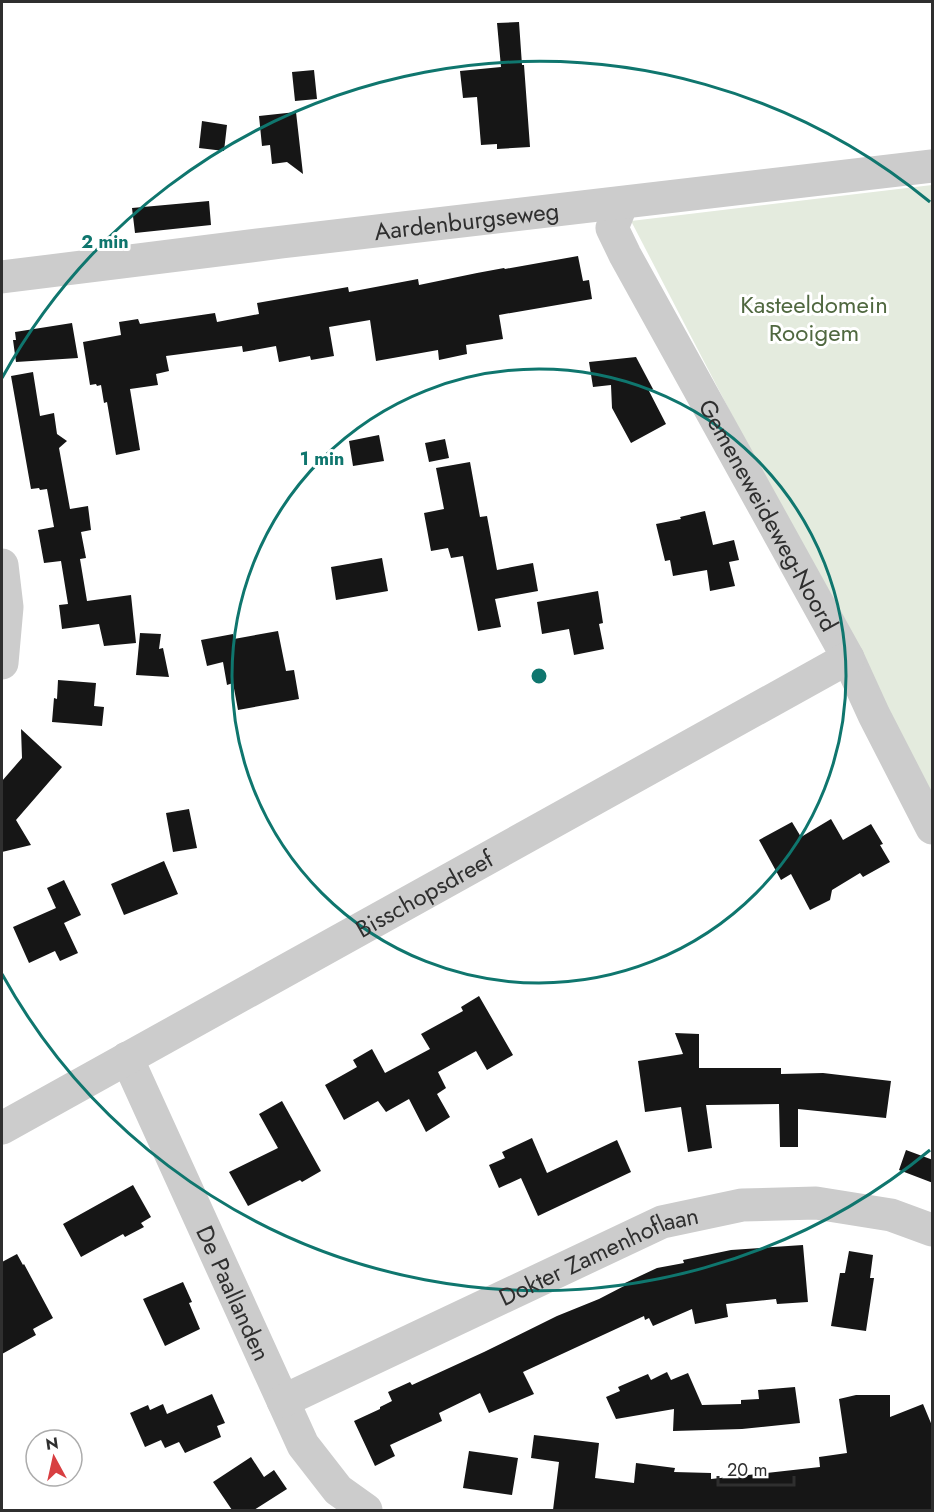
<svg xmlns="http://www.w3.org/2000/svg" width="934" height="1512" viewBox="0 0 934 1512" font-family="Jost,sans-serif">
<style>
.green{fill:#e4ebde}
.building{fill:#161616}
.lines{fill:none;stroke-linecap:round;stroke-linejoin:round}
.minor{stroke:#ccc;stroke-width:33}
.ring{fill:none;stroke:#0f766e;stroke-width:3}
.labels{text-anchor:middle;dominant-baseline:central;stroke-width:6;stroke-linejoin:round;paint-order:stroke}
.street-label{font-size:24px;fill:#2f2f2f;stroke:#fff}
.park-label{font-size:24px;fill:#506840;stroke:#fff}
.centre{fill:#0f766e;stroke:#fff;stroke-width:3}
.ring-label{font-size:18px;text-anchor:middle;font-weight:bold;fill:#0f766e;stroke:#fff;stroke-width:6;stroke-linejoin:round;paint-order:stroke}
</style>
<rect width="100%" height="100%" fill="#fff"/>
<path class="green" d="M 932,185 L 932,800 L 631,221 Z"/>
<path class="building" d="M 519,22 L 522,65 L 524,65 L 530,147 L 497,149 L 497,144 L 481,145 L 477,97 L 463,98 L 460,71 L 501,67 L 497,23 Z
M 314,70 L 317,99 L 295,101 L 292,72 Z
M 296,112 L 303,174 L 287,162 L 272,164 L 270,145 L 262,146 L 259,116 Z
M 202,121 L 227,125 L 224,151 L 199,148 Z
M 209,201 L 211,225 L 135,233 L 132,208 Z
M 578,256 L 583,281 L 589,280 L 592,299 L 499,315 L 503,339 L 466,345 L 467,354 L 439,360 L 438,350 L 376,361 L 370,320 L 329,327 L 334,356 L 311,360 L 310,356 L 279,362 L 276,346 L 243,352 L 242,346 L 166,356 L 169,371 L 156,374 L 158,385 L 130,389 L 140,450 L 116,455 L 107,402 L 104,403 L 101,385 L 97,386 L 96,384 L 90,385 L 83,342 L 121,335 L 119,322 L 138,319 L 140,324 L 215,313 L 217,322 L 259,314 L 257,303 L 348,287 L 349,292 L 418,279 L 419,285 L 477,273 L 504,268 L 505,269 Z
M 72,323 L 78,358 L 16,362 L 13,340 L 16,340 L 15,332 Z
M 636,357 L 653,389 L 649,391 L 666,424 L 631,443 L 612,408 L 611,385 L 593,387 L 589,362 Z
M 33,372 L 40,416 L 54,413 L 57,434 L 67,441 L 59,448 L 70,509 L 88,506 L 91,530 L 81,532 L 86,558 L 80,559 L 87,601 L 131,595 L 136,643 L 104,646 L 99,624 L 62,629 L 59,605 L 68,604 L 61,561 L 44,563 L 38,530 L 54,527 L 47,489 L 40,490 L 39,488 L 31,489 L 11,376 Z
M 379,435 L 384,461 L 353,466 L 349,441 Z
M 445,439 L 449,458 L 429,462 L 425,443 Z
M 470,462 L 480,517 L 487,516 L 497,570 L 533,563 L 538,591 L 495,599 L 501,627 L 478,631 L 463,556 L 451,558 L 448,548 L 431,551 L 424,513 L 444,509 L 436,468 Z
M 705,511 L 713,545 L 734,540 L 739,560 L 729,562 L 735,586 L 710,591 L 707,570 L 673,576 L 670,560 L 665,561 L 656,524 L 681,519 L 680,517 Z
M 382,558 L 388,591 L 336,600 L 331,567 Z
M 598,591 L 603,623 L 599,624 L 604,649 L 574,655 L 569,629 L 542,634 L 537,602 Z
M 278,631 L 286,671 L 294,670 L 299,699 L 238,710 L 233,683 L 227,685 L 223,662 L 207,666 L 201,640 L 233,634 L 234,639 Z
M 140,633 L 161,634 L 159,649 L 163,648 L 169,677 L 136,675 Z
M 58,680 L 96,683 L 94,706 L 104,707 L 102,726 L 52,722 L 54,698 L 57,699 Z
M 21,729 L 62,767 L 16,820 L 31,845 L 2,852 L 2,781 L 22,758 Z
M 189,809 L 197,848 L 173,852 L 166,813 Z
M 831,819 L 843,840 L 871,824 L 883,844 L 880,845 L 890,862 L 863,877 L 860,873 L 832,890 L 830,900 L 810,910 L 791,874 L 781,880 L 759,840 L 792,822 L 801,837 Z
M 164,861 L 178,894 L 124,915 L 111,884 Z
M 64,880 L 81,915 L 64,923 L 78,953 L 60,961 L 55,951 L 29,963 L 13,927 L 56,908 L 47,888 Z
M 479,996 L 513,1055 L 487,1070 L 476,1051 L 438,1072 L 446,1088 L 437,1094 L 450,1117 L 426,1132 L 409,1099 L 386,1112 L 378,1101 L 344,1120 L 325,1085 L 357,1067 L 353,1060 L 372,1049 L 385,1073 L 430,1049 L 421,1034 L 463,1011 L 461,1007 Z
M 675,1033 L 699,1034 L 699,1068 L 781,1068 L 781,1074 L 823,1073 L 891,1081 L 886,1118 L 798,1109 L 798,1147 L 780,1147 L 779,1104 L 706,1105 L 712,1148 L 688,1152 L 681,1107 L 645,1112 L 638,1061 L 683,1054 Z
M 282,1101 L 321,1171 L 302,1182 L 300,1180 L 248,1206 L 229,1172 L 278,1148 L 259,1114 Z
M 532,1138 L 547,1173 L 617,1140 L 631,1172 L 538,1216 L 521,1178 L 499,1188 L 489,1165 L 505,1158 L 502,1152 Z
M 906,1150 L 933,1160 L 933,1183 L 899,1170 Z
M 133,1185 L 151,1217 L 141,1223 L 144,1227 L 125,1237 L 123,1234 L 81,1257 L 63,1224 Z
M 803,1245 L 808,1302 L 777,1304 L 776,1299 L 726,1304 L 728,1317 L 695,1324 L 692,1309 L 653,1326 L 649,1318 L 645,1320 L 644,1316 L 523,1372 L 534,1394 L 489,1413 L 480,1393 L 439,1413 L 442,1421 L 390,1445 L 395,1456 L 375,1466 L 354,1421 L 380,1409 L 380,1407 L 392,1401 L 388,1392 L 410,1382 L 412,1385 L 484,1352 L 557,1316 L 599,1299 L 626,1285 L 625,1283 L 657,1268 L 684,1263 L 683,1260 L 731,1250 Z
M 849,1251 L 873,1255 L 870,1278 L 874,1278 L 866,1331 L 831,1326 L 840,1273 L 845,1273 Z
M 17,1254 L 23,1265 L 24,1264 L 53,1318 L 33,1329 L 36,1335 L 2,1354 L 2,1262 Z
M 183,1282 L 192,1302 L 189,1303 L 200,1329 L 165,1346 L 143,1299 Z
M 667,1372 L 671,1380 L 688,1373 L 702,1405 L 741,1404 L 741,1400 L 759,1399 L 758,1390 L 795,1387 L 800,1423 L 742,1429 L 673,1431 L 674,1409 L 616,1419 L 606,1397 L 620,1391 L 618,1387 L 648,1374 L 651,1380 Z
M 212,1394 L 225,1423 L 217,1426 L 221,1437 L 185,1453 L 179,1442 L 165,1448 L 161,1440 L 145,1447 L 130,1413 L 148,1405 L 150,1410 L 163,1404 L 167,1414 Z
M 856,1395 L 890,1395 L 890,1417 L 923,1404 L 933,1428 L 933,1510 L 553,1510 L 559,1462 L 531,1458 L 534,1435 L 599,1443 L 595,1478 L 634,1483 L 636,1463 L 675,1468 L 674,1472 L 711,1473 L 711,1479 L 820,1467 L 819,1457 L 847,1453 L 839,1399 Z
M 469,1451 L 518,1458 L 512,1495 L 463,1488 Z
M 251,1457 L 264,1477 L 274,1470 L 287,1489 L 254,1510 L 232,1510 L 213,1482 Z"/>
<g class="lines">
<g class="minor">
<path id="s1" d="M 622,203 L 612,228 L 625,255 L 848,658 L 874,715 L 932,828"/>
<path id="s2" d="M 2,277 L 282,242 L 932,166"/>
<path d="M 2,565 L 7,607 L 2,663"/>
<path id="s3" d="M 127,1058 L 303,1445 L 338,1490 L 366,1510"/>
<path id="s4" d="M 2,1128 L 848,658"/>
<path id="s5" d="M 283,1401 L 662,1222 L 742,1205 L 816,1203 L 891,1215 L 932,1230"/>
</g>
</g>
<g class="ring">
<circle cx="539" cy="676" r="307"/>
<path d="M930 1150A614 614 0 0 1 2 974M2 378A614 614 0 0 1 930 202"/>
</g>
<g class="labels">
<g class="street-label">
<text stroke="none"><textPath href="#s2" startOffset="468">Aardenburgseweg</textPath></text>
<text stroke="none"><textPath href="#s1" startOffset="354">Gemeneweideweg-Noord</textPath></text>
<text stroke="none"><textPath href="#s4" startOffset="483">Bisschopsdreef</textPath></text>
<text stroke="none"><textPath href="#s5" startOffset="348">Dokter Zamenhoflaan</textPath></text>
<text stroke="none"><textPath href="#s3" startOffset="258">De Paallanden</textPath></text>
</g>
<g class="park-label">
<text x="814" y="304">Kasteeldomein<tspan x="814" dy="28">Rooigem</tspan></text>
</g>
</g>
<circle cx="539" cy="676" r="9" class="centre"/>
<g class="ring-label">
<text x="105" y="248">2 min</text>
<text x="322" y="465">1 min</text>
</g>
<rect width="934" height="1512" fill="none" stroke="#2f2f2f" stroke-width="6"/>
<g transform="translate(54 1458) rotate(352)"><circle r="28" fill="#ffffff" stroke="#acacac" stroke-width="1.5"/>
<path d="M0-4.5L10 22L0 15L-10 22Z" fill="#d83f42"/>
<text y="-9" font-size="16" font-weight="bold" text-anchor="middle" fill="#2f2f2f">N</text>
</g>
<path d="M718 1476v9h76v-9" fill="none" stroke="#2f2f2f" stroke-width="3"/>
<text x="727" y="1476" font-size="18" fill="#2f2f2f" stroke="#ffffff" stroke-width="4.5" paint-order="stroke">20 m</text>
</svg>
